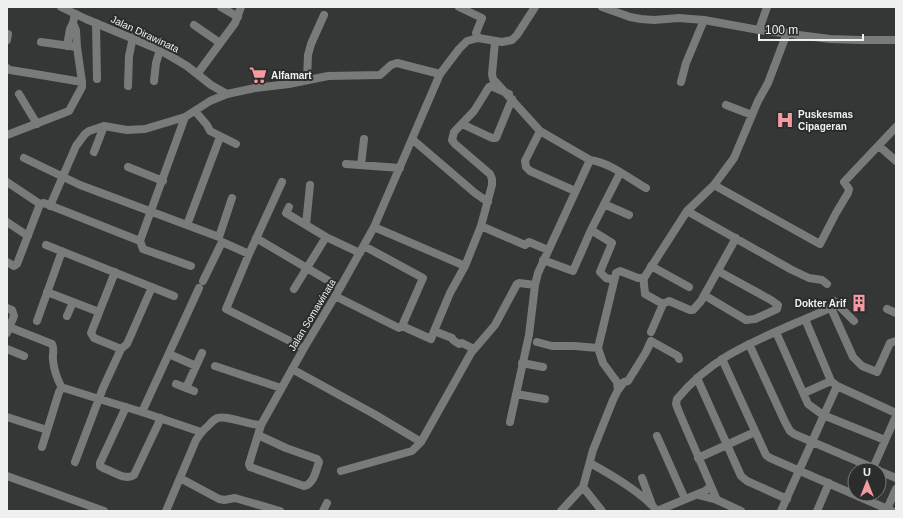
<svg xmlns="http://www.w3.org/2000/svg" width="903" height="518" viewBox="0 0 903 518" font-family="Arial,sans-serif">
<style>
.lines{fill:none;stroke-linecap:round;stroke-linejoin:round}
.minor{stroke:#797a7a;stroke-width:8}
.tertiary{stroke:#797a7a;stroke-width:8}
.labels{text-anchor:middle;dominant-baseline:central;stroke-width:4;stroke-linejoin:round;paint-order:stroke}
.street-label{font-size:10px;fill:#eff1f0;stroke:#2a2d2b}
.poi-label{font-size:10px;font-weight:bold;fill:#eff1f0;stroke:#2a2d2b;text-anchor:start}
</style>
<rect width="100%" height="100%" fill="#343735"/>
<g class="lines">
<path class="minor" d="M 221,7 L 238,17
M 459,7 L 482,18 L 476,33 L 478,38
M 96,23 L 97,79
M 194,25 L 220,43
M 759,30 L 767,7
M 7,40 L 8,34
M 41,42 L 77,47
M 495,42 L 492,74 L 493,79 L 540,131 L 590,160 C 609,162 630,179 646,188
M 67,46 L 70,29 L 73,23
M 7,68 L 10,70 L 29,73 L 82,82 L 77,47 L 76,30 L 73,23 L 75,14
M 198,73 L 235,23 L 241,7
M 307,80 L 308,55 L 311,44 L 324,15
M 154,81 L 156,63 L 160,50
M 681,82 L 686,63 L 704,20
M 128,86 L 129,56 L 133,37
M 19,94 L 37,124
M 726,105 L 752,115
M 195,111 L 207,125 L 210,131 L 236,144
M 185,117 L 140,241 L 143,249 L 191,266
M 462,124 L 492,138 L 496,138 L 512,99
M 540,131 L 525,161 L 526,167 L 530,171 L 575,191
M 7,135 L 69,111 L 82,87 L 82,82
M 412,139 L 475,193 L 488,202
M 879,146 L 896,161
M 94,152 L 104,126
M 24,158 L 80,185 L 219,237 L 232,198
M 346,164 L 400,168
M 361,165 L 364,139
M 128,167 L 163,181
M 7,182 L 40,204 L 44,203 L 140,241
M 282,182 L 249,254 L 226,309 L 304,348
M 714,185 L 820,244 L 836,213 L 848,193 L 849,189 L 844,182 L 896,127
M 604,204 L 629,215
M 50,206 L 76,146 L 85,134 L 89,131 L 104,126 L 127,130 L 145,129 L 185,117 L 210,101 L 227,94
M 289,207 L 286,213 L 326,237 L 360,253
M 687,211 L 792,270 L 809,278 L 822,280 L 827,284
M 7,222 L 28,236
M 187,225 L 220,137
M 306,225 L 310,185
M 481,226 L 525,245 L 529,242 L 548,250
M 374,227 L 465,266
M 591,230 L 612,243 L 600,272 L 606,278 L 614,280
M 256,238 L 334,284 L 340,288
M 46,245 L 174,296
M 543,260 L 573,271 L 591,230 L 620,173
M 7,262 L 14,266 L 17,264 L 40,204
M 651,266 L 689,287
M 115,272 L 91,333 L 94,338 L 121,349
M 203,281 L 222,242 L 249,254
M 294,289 L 326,237
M 47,292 L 99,312
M 704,295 L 746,320 L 755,319 L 777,309 L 778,305 L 771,300 L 718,271
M 335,296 L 399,328 L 402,326 L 423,278 L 364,246
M 834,301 L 854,321
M 663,304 L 645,294 C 645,289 643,284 644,278 L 687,211 L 714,185 L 734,158 L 758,101 L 768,83 L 787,33
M 7,308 L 12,310 L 14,316 L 7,333
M 831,308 L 853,357 L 862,366 L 877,372 L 890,343 L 896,341
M 887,309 L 896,313
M 67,316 L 73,302
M 805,319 L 831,381 L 837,386 L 896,413
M 37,321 L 62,251
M 402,326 L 431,339 L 434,331 L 452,338 L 453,340 L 459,344 L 462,343 L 474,349
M 14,329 L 52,344 C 55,350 52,355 53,360 C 54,371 57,379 62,388
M 434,331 L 450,293 L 465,266 L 481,226 L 492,185 L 492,179 L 490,174 L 455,144 L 452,140 L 454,132 L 474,111 L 489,87 L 491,86 L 509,94
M 651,332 L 663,304 L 669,301 L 690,310 L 693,310 L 701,301 L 736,238
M 776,332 L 808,404 L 823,415 L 885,440
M 537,342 L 552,346 L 574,346 L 598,348
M 749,344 L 785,422 L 790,431 L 794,434 L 878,470
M 7,349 L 24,356
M 169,354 L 196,366
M 722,359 L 766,455 L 770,458 L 892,511
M 522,363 L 543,367
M 215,366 L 281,388
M 292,369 L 374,414 L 421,442 L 471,353 L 495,325 L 517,284 L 519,283 L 535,285
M 697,378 L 741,476 L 747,481 L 787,499
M 176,384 L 194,391
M 186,388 L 202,353
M 618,390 L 617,382 L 603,363 L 598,348 L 616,273 L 620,271 L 638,278 L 644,278
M 804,393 L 831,381
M 516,394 L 545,399
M 126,407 L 100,463 L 100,466 L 103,468 C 112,471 125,481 134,475 L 161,418
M 142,412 L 199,288
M 7,417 L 47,430
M 510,422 L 529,335 L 535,285 L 538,273 L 590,160
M 258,435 L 286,448 L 317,459 L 319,462 C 316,470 314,484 304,486 L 250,467 L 249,464 L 261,425
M 657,436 L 685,499
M 42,447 L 59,392 L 61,389 L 64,388 L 99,399 L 142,412 L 201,432
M 698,458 L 755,432
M 75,462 L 103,388 L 121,349 L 127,344 L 152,287
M 590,463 C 610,474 643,493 657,511
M 873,468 L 896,416
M 341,471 L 412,451 L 421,442
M 879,471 L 896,478
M 7,476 L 104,511
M 180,478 L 219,499 L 224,500 L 235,498 L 280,511
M 642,478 L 652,505
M 583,487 L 602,511
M 698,495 L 717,500 L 741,511
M 717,500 L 679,412 L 676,404 L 677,399 C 711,358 750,343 798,322 C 811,316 825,311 838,304
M 887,509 L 896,489
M 166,511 L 196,440 C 200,434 203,430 208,426 C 211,423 214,419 218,418 C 226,415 249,425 261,425 L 304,348 L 340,288 L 374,227 L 440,74
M 323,511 L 327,503
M 561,511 L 583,487 L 593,450 L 613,400 L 618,390 L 624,382 L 628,381 L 638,365 L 646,352 L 651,341 L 678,356 L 679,359
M 657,511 L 705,491 L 711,486
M 781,511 L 837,386
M 817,511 L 829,483"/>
<path class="tertiary" d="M 61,7 L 86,19 L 160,50 L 187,66 L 211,85 L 227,94 L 255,88 L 289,84 L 328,76 L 380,75 L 391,65 L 397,63 L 440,74 L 459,49 L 467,41 L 478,38 L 502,42 L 512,40 L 517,35 L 535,7
M 602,7 L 630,17 L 641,19 L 654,20 L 679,18 L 704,20 L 759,30 L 830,39 L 861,40 L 896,40"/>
</g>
<defs>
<g id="supermarket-bare" transform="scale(1.38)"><path d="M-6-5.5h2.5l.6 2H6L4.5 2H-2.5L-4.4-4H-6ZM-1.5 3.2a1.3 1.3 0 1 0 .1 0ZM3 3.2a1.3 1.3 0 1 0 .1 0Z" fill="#f49aa1" stroke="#2a2d2b" stroke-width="2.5" paint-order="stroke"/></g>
<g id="hospital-bare" transform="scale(1.38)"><path d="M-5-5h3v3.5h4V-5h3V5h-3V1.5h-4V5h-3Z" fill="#f49aa1" stroke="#2a2d2b" stroke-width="2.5" paint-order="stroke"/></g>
<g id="building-bare" transform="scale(1.38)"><path d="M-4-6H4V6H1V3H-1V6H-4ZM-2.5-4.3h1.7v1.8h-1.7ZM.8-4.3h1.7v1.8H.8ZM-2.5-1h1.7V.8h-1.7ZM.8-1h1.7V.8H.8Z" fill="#f49aa1" stroke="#2a2d2b" stroke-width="2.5" paint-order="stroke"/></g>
</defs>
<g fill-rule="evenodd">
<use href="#supermarket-bare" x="258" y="75"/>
<use href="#hospital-bare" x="785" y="120"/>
<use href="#building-bare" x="859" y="303"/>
</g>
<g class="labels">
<g class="street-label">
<text transform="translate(145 34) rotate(25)">Jalan Dirawinata</text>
<text transform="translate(312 315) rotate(-59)">Jalan Somawinata</text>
</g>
<g class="poi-label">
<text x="271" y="75">Alfamart</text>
<text x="798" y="114">Puskesmas<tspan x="798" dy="12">Cipageran</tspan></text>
<text x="846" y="303" text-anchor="end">Dokter Arif</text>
</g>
</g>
<rect width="903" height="518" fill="none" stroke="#eff1f0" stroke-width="16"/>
<g transform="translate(867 482)"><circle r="19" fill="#2a2d2b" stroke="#797b7a"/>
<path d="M0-3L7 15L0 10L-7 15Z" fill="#f49aa1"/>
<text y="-6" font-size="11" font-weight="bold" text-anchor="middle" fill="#eff1f0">U</text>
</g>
<path d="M759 34v6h104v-6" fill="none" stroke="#eff1f0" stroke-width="2"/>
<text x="765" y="34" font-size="12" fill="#eff1f0" stroke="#2a2d2b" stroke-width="3" paint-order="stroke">100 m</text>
</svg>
